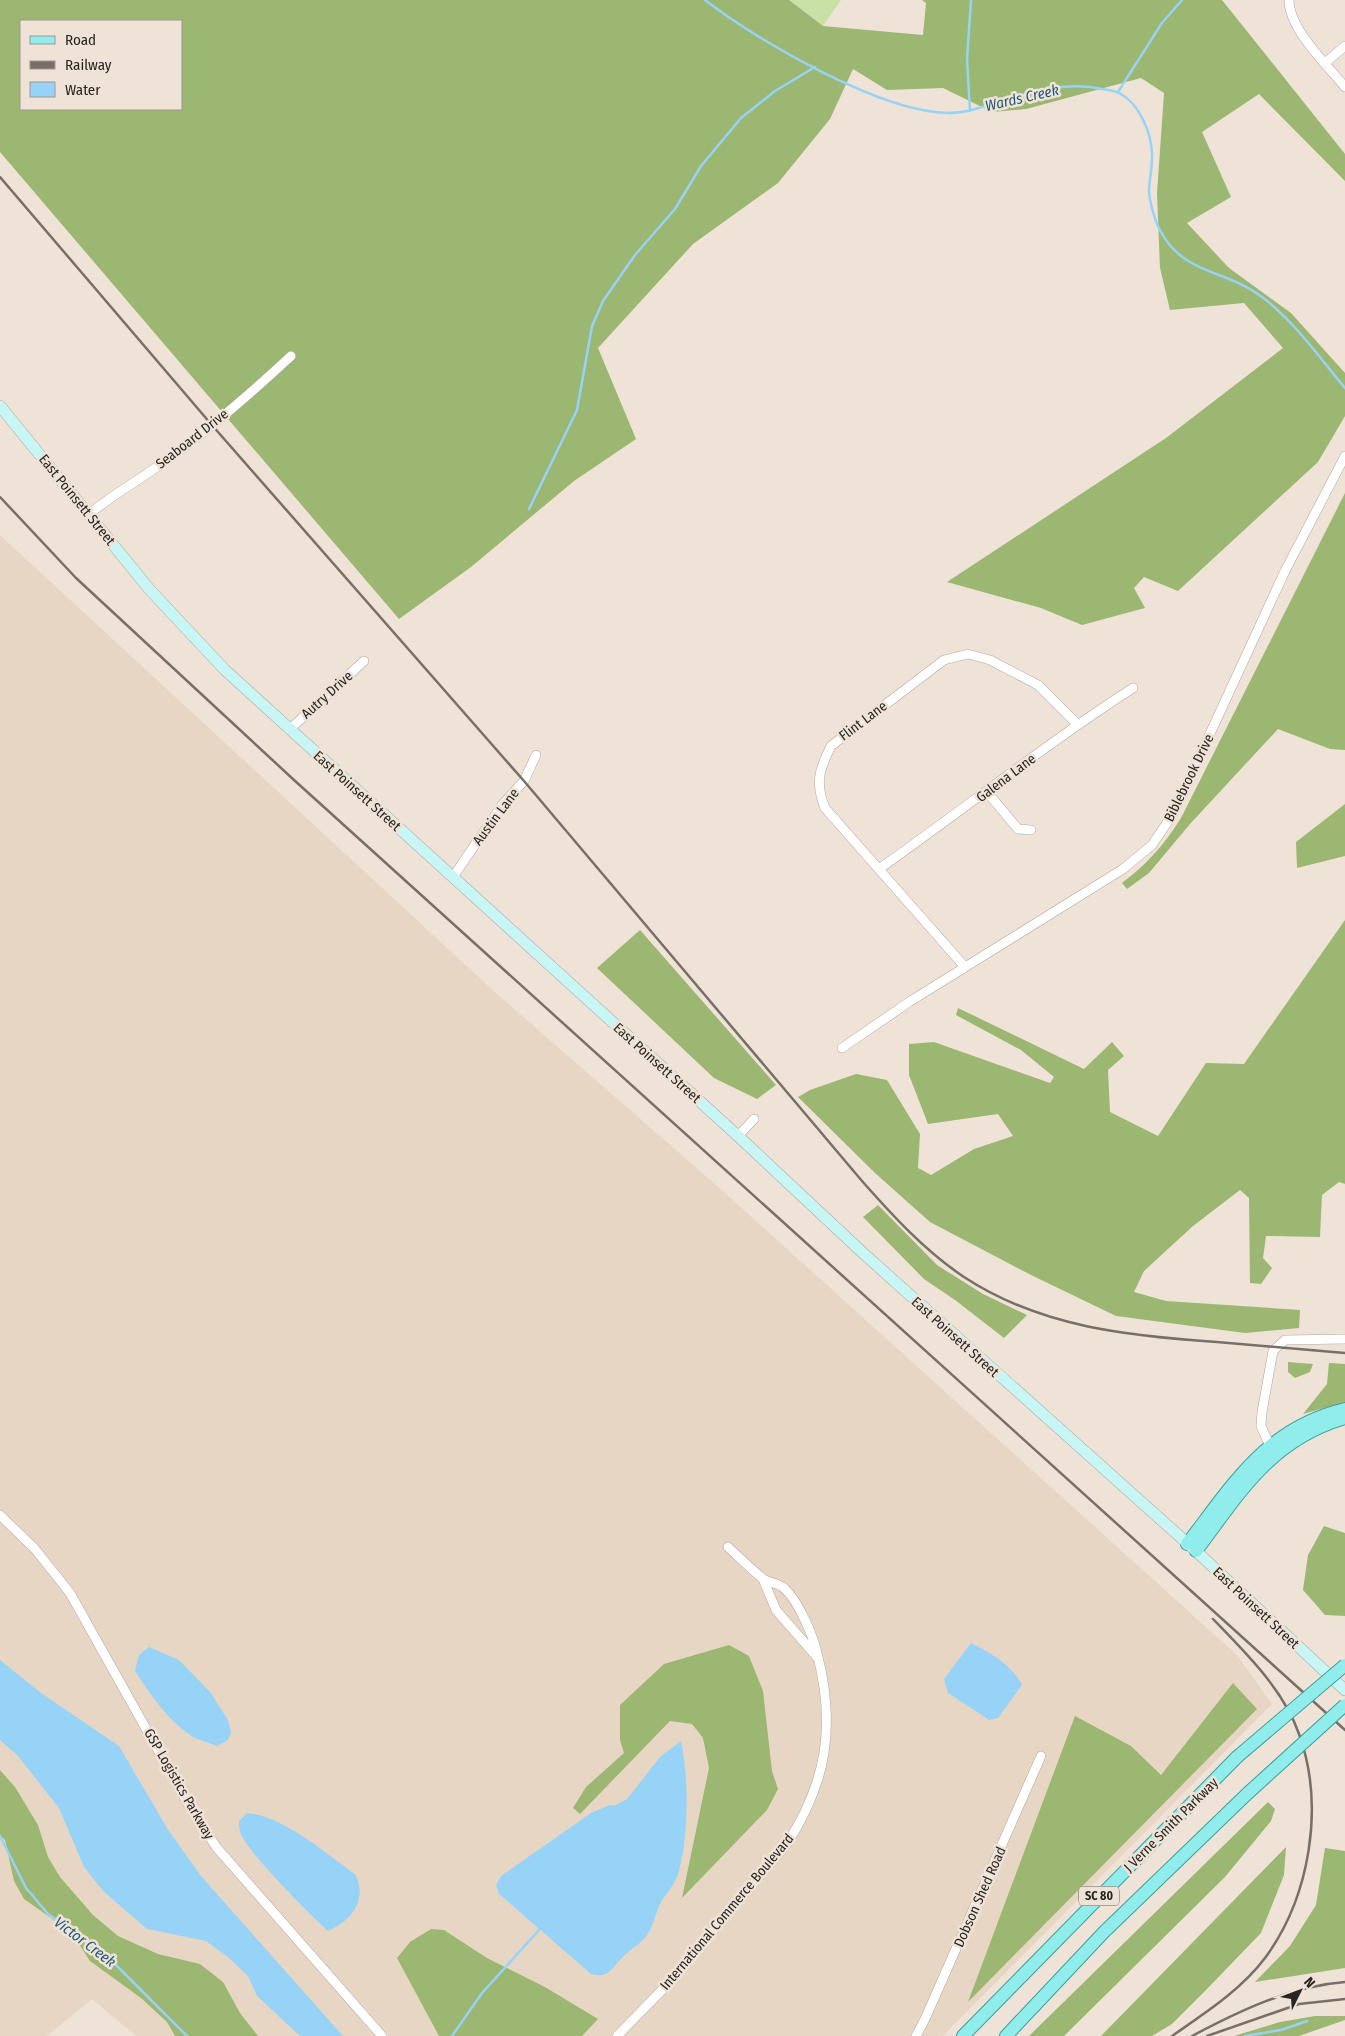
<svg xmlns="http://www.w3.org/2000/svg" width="1345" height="2036" viewBox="0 0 1345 2036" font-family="'Fira Sans Condensed',sans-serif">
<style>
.built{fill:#e8d6c5}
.green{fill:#c9e0a7}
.forest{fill:#9cb771;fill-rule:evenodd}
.water{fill:#97d3f7}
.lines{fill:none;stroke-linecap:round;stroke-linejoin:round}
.stream{stroke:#97d3f7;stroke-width:2.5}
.street-casing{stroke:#b2a79c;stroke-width:10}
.secondary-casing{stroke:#b2a79c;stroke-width:12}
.primary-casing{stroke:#3d9f9c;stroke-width:14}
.street{stroke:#fff;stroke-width:9}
.secondary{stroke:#c8f6f5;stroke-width:11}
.primary{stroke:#91edeb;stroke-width:12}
.rail{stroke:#777069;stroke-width:2.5}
.primary-bridge-casing{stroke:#3d9f9c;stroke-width:14;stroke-linecap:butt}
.primary-bridge{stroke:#91edeb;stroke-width:12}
.labels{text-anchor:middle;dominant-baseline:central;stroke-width:5;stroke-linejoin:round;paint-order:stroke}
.shield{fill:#efe3d7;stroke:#645e58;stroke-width:1}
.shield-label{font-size:12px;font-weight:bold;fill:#292521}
.street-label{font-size:14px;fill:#292521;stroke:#efe3d7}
.water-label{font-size:15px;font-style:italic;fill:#1f5978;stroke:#efe3d7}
</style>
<rect width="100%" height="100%" fill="#efe3d7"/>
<path class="built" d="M 0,535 L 497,994 L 715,1184 L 1237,1655 L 1272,1704 L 943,2036 L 136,2036 L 92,1999 L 47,2036 L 0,2036 Z"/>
<path class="green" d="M 789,0 L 841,0 L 823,26 Z"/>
<path class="forest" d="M 0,0 L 789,0 L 823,26 L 923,35 L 926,3 L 922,0 L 1222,0 L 1345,154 L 1345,181 L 1259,94 L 1202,132 L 1231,197 L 1187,223 L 1229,268 L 1291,313 L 1345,373 L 1345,416 L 1318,462 L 1178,591 L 1144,577 L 1134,588 L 1145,608 L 1082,625 L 1041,608 L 947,582 L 1166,438 L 1283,348 L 1244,303 L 1170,310 L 1160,268 L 1157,193 L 1164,93 L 1141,78 L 1026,109 L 992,112 L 943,88 L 887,90 L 853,69 L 830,119 L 778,183 L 693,244 L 598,348 L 636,439 L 574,481 L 471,567 L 399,619 L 0,152 ZM 21,21 L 181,21 L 181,109 L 21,109 Z
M 1345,493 L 1345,750 L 1330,749 L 1278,729 L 1190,824 L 1149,873 L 1127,889 L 1122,883 C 1147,864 1164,845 1181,818 Z
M 1345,804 L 1345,856 L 1297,868 L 1296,842 Z
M 1345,920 L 1345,1184 L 1339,1182 L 1322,1195 L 1320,1237 L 1266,1236 L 1263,1258 L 1272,1268 L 1261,1284 L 1250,1283 L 1249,1198 L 1240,1190 L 1193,1226 L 1144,1271 L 1134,1292 L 1166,1301 L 1300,1310 L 1299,1328 L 1245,1333 L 1116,1316 L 1031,1275 L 930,1222 L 875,1173 L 798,1097 L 810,1090 L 856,1074 L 887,1080 L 920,1134 L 918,1168 L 931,1175 L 974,1149 L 1013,1136 L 998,1114 L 928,1124 L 909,1075 L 909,1044 L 934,1042 L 1050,1083 L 1054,1077 L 1021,1050 L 956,1015 L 958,1008 L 1084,1069 L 1112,1042 L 1124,1056 L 1108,1070 L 1110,1112 L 1158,1136 L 1206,1063 L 1244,1064 Z
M 640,930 L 776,1085 L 757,1099 L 714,1078 L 597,968 Z
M 878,1205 L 937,1265 L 983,1294 L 1027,1315 L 1004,1338 L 955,1300 L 924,1279 L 863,1217 Z
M 1288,1362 L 1313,1364 L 1310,1372 L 1295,1378 L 1288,1372 Z
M 1329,1363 L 1345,1364 L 1345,1402 L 1303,1414 L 1327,1384 Z
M 1324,1526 L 1345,1533 L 1345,1616 L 1325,1615 L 1303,1590 L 1308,1555 Z
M 729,1645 L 749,1656 L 763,1691 L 772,1771 L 778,1789 L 767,1810 L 682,1898 L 709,1768 L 703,1738 L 692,1724 L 670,1721 L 580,1814 L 573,1808 L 586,1787 L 624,1753 L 620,1740 L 620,1705 L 664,1664 Z
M 1233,1683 L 1257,1709 L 968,2002 L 1075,1716 L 1131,1746 L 1161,1775 Z
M 0,1770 L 15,1787 L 38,1825 L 48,1857 L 60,1877 L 93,1915 L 118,1936 L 158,1954 L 200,1964 L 223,1982 L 240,2013 L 258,2036 L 175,2036 L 167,2022 L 141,1998 L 90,1961 L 71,1932 L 24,1899 L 14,1881 L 5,1840 L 0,1836 Z
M 1268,1802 L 1275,1809 L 1271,1821 L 1225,1877 L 1064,2036 L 1029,2036 Z
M 1286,1847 L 1284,1875 L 1261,1933 L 1205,1991 L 1172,2024 L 1152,2036 L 1101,2036 Z
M 1325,1848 L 1345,1851 L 1345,1968 L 1255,1982 L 1290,1946 L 1316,1905 Z
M 431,1929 L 444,1930 L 487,1958 L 545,1987 L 598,2019 L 582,2036 L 439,2036 L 397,1958 L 410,1942 Z
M 1315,2016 L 1345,2016 L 1345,2020 L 1299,2036 L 1234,2036 L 1280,2022 Z"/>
<path class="water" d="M 971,1643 C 992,1654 1011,1664 1022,1685 L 998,1718 L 989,1720 L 948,1693 L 944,1679 Z
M 149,1647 L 179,1660 L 210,1692 L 228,1720 L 231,1732 L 228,1740 L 217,1746 C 210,1743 202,1741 195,1738 C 170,1724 150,1694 135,1671 L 139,1655 Z
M 0,1660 L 41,1693 L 119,1746 L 167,1828 L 201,1876 L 343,2036 L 300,2036 L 257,1996 L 248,1976 L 228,1957 L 206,1941 L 147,1929 L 103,1891 L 84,1867 L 59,1808 L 18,1756 L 0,1740 Z
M 681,1741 C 689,1778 689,1838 678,1874 C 675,1885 665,1894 660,1904 C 655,1915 653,1929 644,1939 C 637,1946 628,1951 621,1959 C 611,1969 608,1979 591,1974 L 499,1894 L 496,1885 L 501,1876 L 591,1813 L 610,1805 L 616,1805 L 627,1799 L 660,1757 Z
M 247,1813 C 284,1816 325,1853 355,1874 C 368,1899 352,1921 328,1931 C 312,1917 245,1850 240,1832 C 239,1829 239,1824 239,1821 Z"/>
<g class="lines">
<path class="stream" d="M 705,0 C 758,41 882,113 949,113 C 966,113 982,107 998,102 C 1031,92 1068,81 1102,89 C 1107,90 1114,90 1119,93 C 1139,103 1151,132 1152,153 C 1153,166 1149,179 1149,192 C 1150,203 1155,222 1161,232 C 1184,275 1228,270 1262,297 C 1294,321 1319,357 1345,388
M 1118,92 L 1162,23 L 1182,0
M 970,111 L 967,59 L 971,0
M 529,509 L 577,410 L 592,326 L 603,301 L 635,255 L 675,209 L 701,166 L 741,118 L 775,91 L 815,67
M 0,1836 L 26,1888 L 48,1914 L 110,1959 L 187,2036
M 452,2036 L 482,1993 L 540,1929
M 1245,2036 L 1281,2030 L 1307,2021"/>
<g class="street-casing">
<path id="street" d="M 1289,0 C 1289,29 1327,65 1345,87
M 1325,63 L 1345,46
M 88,515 C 111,496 131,485 154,469 C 202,436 248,396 291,356
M 290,729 L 364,661
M 987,792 L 1018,829 L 1031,830
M 879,869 C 964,809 1046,744 1133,688
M 453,877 L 502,805 L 524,781 L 536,755
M 965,967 L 825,808 C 815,783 819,770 831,746 L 944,660 L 968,654 L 990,660 L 1038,685 L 1077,724
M 842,1048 L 909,1002 L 1123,869 L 1152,845 L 1173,814 L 1285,571 L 1345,456
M 738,1136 L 754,1119
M 1272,1450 L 1261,1426 L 1262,1412 L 1273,1351 L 1285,1340 L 1345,1339
M 0,1515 L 35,1549 L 70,1593 L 191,1809 L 217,1848 L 382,2036
M 763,1579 L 776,1610 L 817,1657
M 617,2036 L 666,1986 L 786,1845 C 827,1783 836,1725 817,1653 C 813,1636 799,1602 785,1589 C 779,1583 768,1583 762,1578 C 750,1568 739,1557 728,1547
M 916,2036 L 925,2019 L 1041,1756"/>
</g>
<g class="secondary-casing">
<path id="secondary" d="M 0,406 L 150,590 L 225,670 L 738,1136 L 863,1253 L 1196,1551 L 1345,1690"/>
</g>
<g class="primary-casing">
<path id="primary" d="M 1187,1544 C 1234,1483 1266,1428 1345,1409
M 1196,1551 C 1240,1493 1270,1440 1345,1418
M 963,2036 L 1237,1757
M 1006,2036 L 1104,1932 L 1248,1793"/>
</g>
<use href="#street" class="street"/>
<use href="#secondary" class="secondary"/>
<use href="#primary" class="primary"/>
<path class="rail" d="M 0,177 L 211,424 L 524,781 L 862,1181 C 893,1216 925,1251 964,1277 C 1040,1327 1128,1336 1217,1342 C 1260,1346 1302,1349 1345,1353
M 0,497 L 76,578 L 294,780 L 1345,1730
M 1172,2036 C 1205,2013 1241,1990 1265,1958 C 1310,1897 1325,1806 1299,1734 C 1284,1690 1245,1652 1213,1619
M 1192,2036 C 1239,2011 1291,1986 1345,1982
M 1207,2036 L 1299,2004 L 1345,1999"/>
<g class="primary-bridge-casing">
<path id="primary-bridge" d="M 1237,1757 L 1345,1665
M 1248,1793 L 1345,1705"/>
</g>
<use href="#primary-bridge" class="primary-bridge"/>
</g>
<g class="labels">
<rect class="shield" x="1079" y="1886.5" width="40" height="19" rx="4"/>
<g class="shield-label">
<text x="1099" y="1896">SC 80</text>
</g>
<g class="street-label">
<text transform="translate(192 439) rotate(-38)">Seaboard Drive</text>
<text transform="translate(77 500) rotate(51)">East Poinsett Street</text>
<text transform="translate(327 695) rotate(-42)">Autry Drive</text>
<text transform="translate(863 721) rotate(-37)">Flint Lane</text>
<text transform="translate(1006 778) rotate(-37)">Galena Lane</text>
<text transform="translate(1189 778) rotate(-64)">Biblebrook Drive</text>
<text transform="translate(357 791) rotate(42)">East Poinsett Street</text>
<text transform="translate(496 817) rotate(-53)">Austin Lane</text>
<text transform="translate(657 1063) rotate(42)">East Poinsett Street</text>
<text transform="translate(955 1337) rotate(42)">East Poinsett Street</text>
<text transform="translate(1256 1608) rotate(43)">East Poinsett Street</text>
<text transform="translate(179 1784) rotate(60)">GSP Logistics Parkway</text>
<text transform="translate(1171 1825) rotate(-45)">J Verne Smith Parkway</text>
<text transform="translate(980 1897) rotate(-66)">Dobson Shed Road</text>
<text transform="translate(727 1912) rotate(-50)">International Commerce Boulevard</text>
</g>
<g class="water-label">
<text transform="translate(1022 98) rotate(-13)">Wards Creek</text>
<text transform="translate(85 1942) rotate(37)">Victor Creek</text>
</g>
</g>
<rect x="20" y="20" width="162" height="90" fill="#efe3d7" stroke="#a0978e"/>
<rect x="30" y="36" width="25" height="8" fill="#91edeb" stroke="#a0978e"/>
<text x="65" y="45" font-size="15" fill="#292521">Road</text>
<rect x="30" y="61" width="25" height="8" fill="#777069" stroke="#a0978e"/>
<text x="65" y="70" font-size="15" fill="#292521">Railway</text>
<rect x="30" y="82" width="25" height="15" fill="#97d3f7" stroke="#a0978e"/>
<text x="65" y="95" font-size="15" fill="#292521">Water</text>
<g transform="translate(1300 1991) rotate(48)" stroke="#efe3d7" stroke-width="4" paint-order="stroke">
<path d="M0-4L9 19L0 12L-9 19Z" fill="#292521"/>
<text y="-8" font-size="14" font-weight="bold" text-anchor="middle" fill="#292521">N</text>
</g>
</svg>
